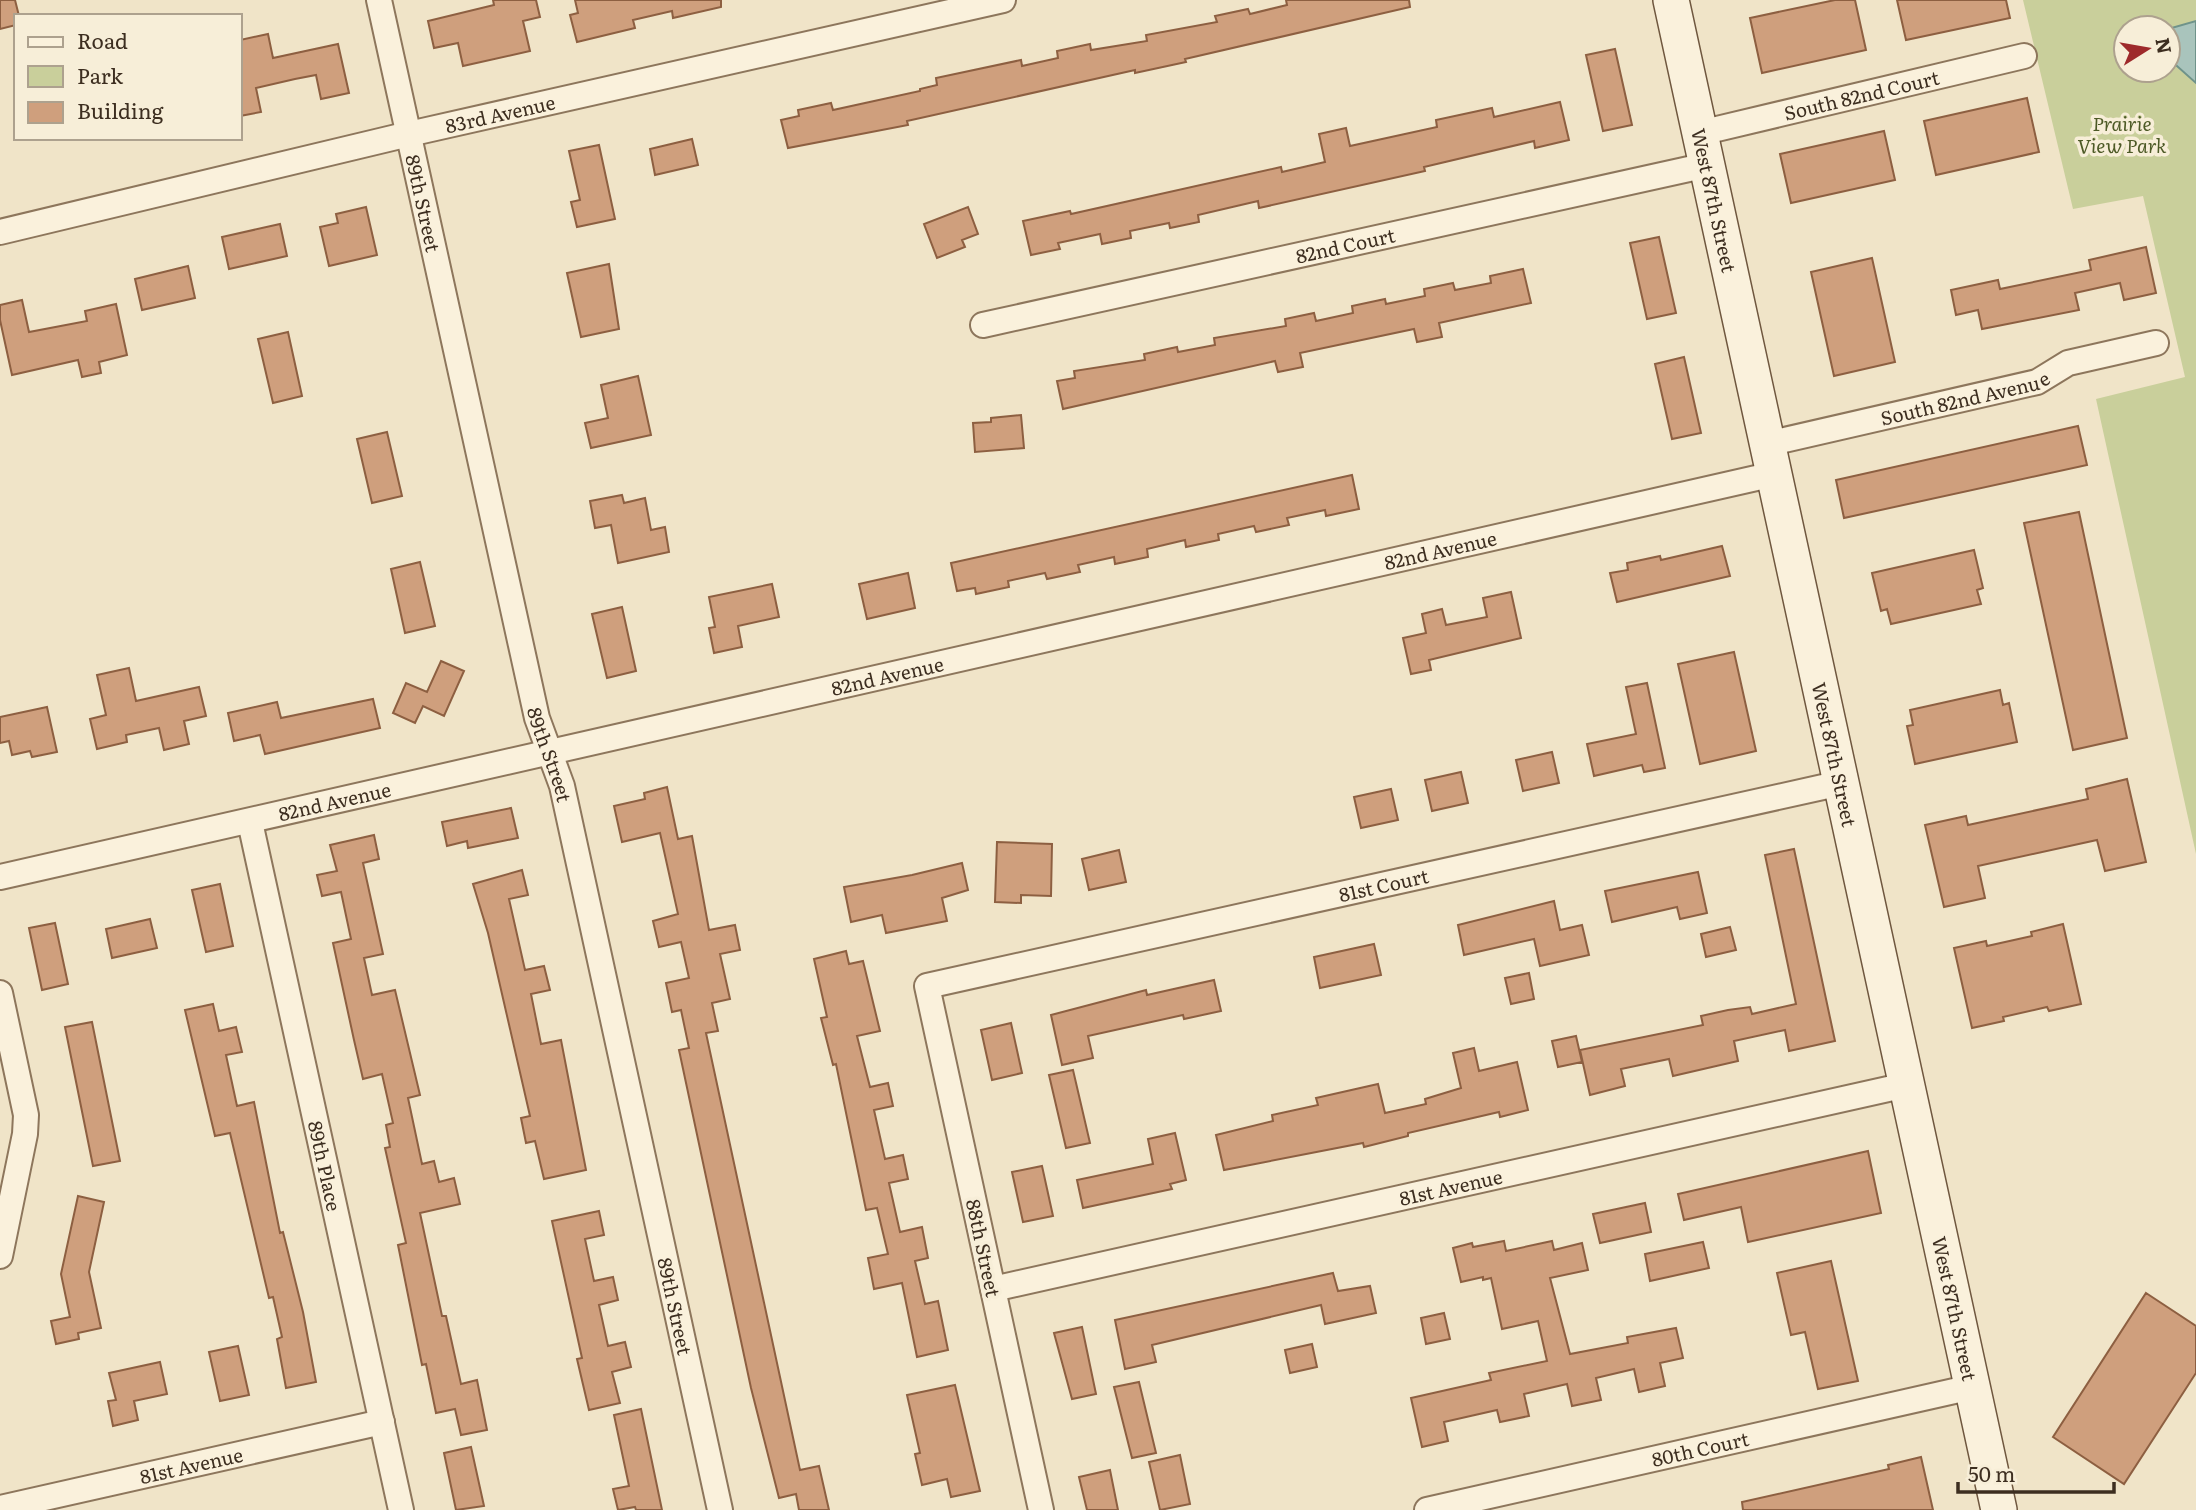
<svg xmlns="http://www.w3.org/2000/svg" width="2196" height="1510" viewBox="0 0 2196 1510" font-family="Literata,serif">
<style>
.green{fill:#c9cf9b;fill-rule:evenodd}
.water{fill:#a9c4bc;stroke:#6f938a;stroke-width:2}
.building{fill:#cf9f7d;stroke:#8d5f41;stroke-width:2}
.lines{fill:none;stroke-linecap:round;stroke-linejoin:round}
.street-casing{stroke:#8d765c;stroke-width:28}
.secondary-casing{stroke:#6f573f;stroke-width:38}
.street{stroke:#faf1dc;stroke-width:24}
.secondary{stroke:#faf1dc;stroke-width:35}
.labels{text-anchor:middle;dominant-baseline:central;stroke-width:7;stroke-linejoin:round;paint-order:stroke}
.street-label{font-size:19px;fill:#3d2e20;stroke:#f7eed8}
.park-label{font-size:19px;font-style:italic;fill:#4d5a26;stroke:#f7eed8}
</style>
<rect width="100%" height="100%" fill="#f0e4c8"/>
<path class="green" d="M 2023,0 L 2196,0 L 2196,854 L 2096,399 L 2185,377 L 2143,196 L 2073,209 ZM 2126,28 L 2168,28 L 2168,70 L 2126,70 Z"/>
<path class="water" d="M 2196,21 L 2196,83 L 2168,58 L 2168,29 Z"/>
<path class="building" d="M 0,0 L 15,0 L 19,16 L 16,16 L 16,25 L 0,29 Z
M 493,0 L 536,0 L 540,17 L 523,21 L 530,51 L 463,66 L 458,43 L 434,48 L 428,21 L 494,5 Z
M 575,0 L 721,0 L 721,7 L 673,18 L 672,11 L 633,20 L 635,28 L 577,42 L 570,15 L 578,13 Z
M 1286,0 L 1409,0 L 1410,7 L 1185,59 L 1186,62 L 1135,73 L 1135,70 L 907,121 L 908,125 L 788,148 L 781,120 L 799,116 L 798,110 L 831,103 L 833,110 L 920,91 L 920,89 L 937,85 L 936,78 L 1021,60 L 1022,66 L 1058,58 L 1057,51 L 1090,44 L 1091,50 L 1147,41 L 1146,35 L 1217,22 L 1215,16 L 1248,9 L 1250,14 L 1287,5 Z
M 1835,0 L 1855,0 L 1866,50 L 1762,73 L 1750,18 Z
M 1897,0 L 2006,0 L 2010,18 L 1906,40 Z
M 268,34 L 273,58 L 338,44 L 349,93 L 321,99 L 316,75 L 295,79 L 256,88 L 261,112 L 240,116 L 240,40 Z
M 1615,49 L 1632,125 L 1603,131 L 1586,55 Z
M 2027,98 L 2039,152 L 1936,175 L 1924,121 Z
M 1560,102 L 1569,140 L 1535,148 L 1534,141 L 1424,167 L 1425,171 L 1259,208 L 1258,201 L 1198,215 L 1199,222 L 1170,228 L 1169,223 L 1130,231 L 1131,238 L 1102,244 L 1100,234 L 1058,243 L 1060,249 L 1031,255 L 1023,221 L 1070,211 L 1071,214 L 1281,167 L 1282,172 L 1325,162 L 1319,134 L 1346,128 L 1350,146 L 1437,127 L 1436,120 L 1492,108 L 1494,117 Z
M 1884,131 L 1895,180 L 1791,203 L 1780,154 Z
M 692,139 L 698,165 L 655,175 L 650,149 Z
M 599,145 L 615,219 L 577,227 L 571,202 L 580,200 L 569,151 Z
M 366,207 L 377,255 L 329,266 L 320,227 L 338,223 L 336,214 Z
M 968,207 L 978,234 L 962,240 L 965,247 L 937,258 L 924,224 Z
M 280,224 L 287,256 L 229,269 L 222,237 Z
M 1659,237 L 1676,313 L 1647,319 L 1630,243 Z
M 2146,247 L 2156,293 L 2124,300 L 2120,283 L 2075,293 L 2079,310 L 1982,329 L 1978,310 L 1956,315 L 1951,290 L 1998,280 L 2000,289 L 2091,270 L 2089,260 Z
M 1872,258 L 1895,362 L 1834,376 L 1811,272 Z
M 609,264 L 619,329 L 581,337 L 567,273 Z
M 188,266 L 195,298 L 142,310 L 135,279 Z
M 1523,269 L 1531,303 L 1439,323 L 1442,337 L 1417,342 L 1414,329 L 1300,353 L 1303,367 L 1278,372 L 1275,361 L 1063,409 L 1057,381 L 1075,378 L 1074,371 L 1145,360 L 1144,354 L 1177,347 L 1178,352 L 1215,345 L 1214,338 L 1286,326 L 1285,319 L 1314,313 L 1316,321 L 1353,313 L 1352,306 L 1385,299 L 1386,304 L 1425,296 L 1424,289 L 1453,283 L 1455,290 L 1491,283 L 1490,276 Z
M 22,300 L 29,332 L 87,321 L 85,311 L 116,304 L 127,355 L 99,362 L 101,373 L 82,377 L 78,360 L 12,375 L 0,320 L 0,305 Z
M 288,332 L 302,396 L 273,403 L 258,339 Z
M 1684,357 L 1701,433 L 1672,439 L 1655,364 Z
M 638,376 L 651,435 L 591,448 L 585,423 L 608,418 L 601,385 Z
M 1021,415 L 1024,448 L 975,452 L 973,423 L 991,422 L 991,418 Z
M 2078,426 L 2087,465 L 1844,518 L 1836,480 Z
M 387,432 L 402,496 L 372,503 L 357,439 Z
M 1352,475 L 1359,509 L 1326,516 L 1325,510 L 1287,518 L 1289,525 L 1256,532 L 1254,526 L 1218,534 L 1219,540 L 1186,547 L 1185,540 L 1147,549 L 1148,557 L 1115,564 L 1114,557 L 1078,565 L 1080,572 L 1047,579 L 1045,573 L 1008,581 L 1009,587 L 976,594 L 975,588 L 957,591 L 951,563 Z
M 622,495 L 624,503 L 645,498 L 651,530 L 665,527 L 669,552 L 618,563 L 611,525 L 595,528 L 590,501 Z
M 2079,512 L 2127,738 L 2073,750 L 2024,523 Z
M 1722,546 L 1730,576 L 1617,602 L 1610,573 L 1628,570 L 1627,563 L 1660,556 L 1661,560 Z
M 1974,550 L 1983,588 L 1977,590 L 1981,604 L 1891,624 L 1887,609 L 1881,611 L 1872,573 Z
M 420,562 L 435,626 L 405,633 L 391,569 Z
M 908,573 L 915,608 L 867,619 L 859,584 Z
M 772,584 L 779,617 L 738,626 L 742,647 L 714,653 L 709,628 L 715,627 L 709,597 Z
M 1511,592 L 1521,638 L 1429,660 L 1431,670 L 1411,674 L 1403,638 L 1426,633 L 1422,614 L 1442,609 L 1446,625 L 1487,617 L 1483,598 Z
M 622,607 L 636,671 L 607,678 L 592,614 Z
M 1734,652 L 1756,751 L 1700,764 L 1678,664 Z
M 441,661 L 464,671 L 444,716 L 423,706 L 415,723 L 393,713 L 406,683 L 427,692 Z
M 129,668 L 136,701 L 199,687 L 206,716 L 184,721 L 189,744 L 164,750 L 159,728 L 126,735 L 127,742 L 97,749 L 90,719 L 106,715 L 97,675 Z
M 1647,683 L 1665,768 L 1644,772 L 1642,765 L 1594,776 L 1587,744 L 1636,734 L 1626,687 Z
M 2000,690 L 2003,705 L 2009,703 L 2017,742 L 1915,764 L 1907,726 L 1913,725 L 1910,710 Z
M 373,699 L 380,728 L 265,754 L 260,735 L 234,741 L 228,713 L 277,702 L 281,718 Z
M 47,707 L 57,752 L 32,757 L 30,751 L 12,755 L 9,741 L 0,743 L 0,717 Z
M 1552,752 L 1559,783 L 1523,791 L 1516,760 Z
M 1461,772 L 1468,803 L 1432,811 L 1425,780 Z
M 2127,779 L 2146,862 L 2105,871 L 2097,840 L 1978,866 L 1985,898 L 1944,907 L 1925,825 L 1966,816 L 1968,825 L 2088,799 L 2086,789 Z
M 667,787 L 678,839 L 692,836 L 709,930 L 735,925 L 740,950 L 720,954 L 730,999 L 712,1003 L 718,1031 L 706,1033 L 800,1470 L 819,1466 L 829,1510 L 799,1510 L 796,1494 L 779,1498 L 751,1388 L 679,1050 L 689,1048 L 681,1010 L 672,1012 L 666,983 L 689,978 L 681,942 L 659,947 L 653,921 L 678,914 L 660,833 L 622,842 L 614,806 L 645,799 L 644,793 Z
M 1391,789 L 1398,820 L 1361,828 L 1354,797 Z
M 511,808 L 518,838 L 468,848 L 467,841 L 447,846 L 442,822 Z
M 374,835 L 379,859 L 363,863 L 383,954 L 364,958 L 372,995 L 395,990 L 420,1095 L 408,1098 L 422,1164 L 434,1161 L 439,1182 L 454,1178 L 460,1204 L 420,1213 L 442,1316 L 446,1316 L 461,1384 L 477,1380 L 487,1430 L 461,1435 L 455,1409 L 436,1413 L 426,1364 L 422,1365 L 398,1245 L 406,1243 L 385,1148 L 390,1147 L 386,1125 L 393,1123 L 382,1074 L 363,1079 L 354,1040 L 333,943 L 351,939 L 341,892 L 322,896 L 317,875 L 337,871 L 330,845 Z
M 997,842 L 1052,844 L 1051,896 L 1021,895 L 1021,903 L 995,902 Z
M 1794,849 L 1835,1041 L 1789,1051 L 1785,1030 L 1734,1041 L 1738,1061 L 1673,1076 L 1669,1059 L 1621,1069 L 1625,1086 L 1590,1095 L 1580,1050 L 1703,1025 L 1701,1016 L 1728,1010 L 1750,1007 L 1752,1014 L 1796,1004 L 1765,855 Z
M 1119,850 L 1126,882 L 1089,890 L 1082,859 Z
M 962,863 L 968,890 L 942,898 L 947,921 L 886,933 L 882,915 L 851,922 L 844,887 L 912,875 Z
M 522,870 L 528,895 L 509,899 L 525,970 L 544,966 L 550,990 L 531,994 L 541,1044 L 561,1040 L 586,1170 L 544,1179 L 535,1141 L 526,1143 L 521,1118 L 530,1116 L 488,933 L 473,884 Z
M 1698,872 L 1707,913 L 1680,919 L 1677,907 L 1612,922 L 1605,891 Z
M 220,884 L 233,946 L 206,952 L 192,890 Z
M 1554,901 L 1560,930 L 1582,925 L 1589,955 L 1540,966 L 1534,939 L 1464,955 L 1458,925 Z
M 150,919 L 157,948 L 112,958 L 106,929 Z
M 55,923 L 68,984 L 42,990 L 29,928 Z
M 2063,924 L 2081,1004 L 2049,1011 L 2047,1007 L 2003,1017 L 2004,1021 L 1972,1028 L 1954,948 L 1986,941 L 1987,946 L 2032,936 L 2031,932 Z
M 1730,927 L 1736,950 L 1706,957 L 1701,934 Z
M 1374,944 L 1381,975 L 1320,988 L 1314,957 Z
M 846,951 L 849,964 L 863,961 L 880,1031 L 857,1036 L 870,1087 L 888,1083 L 893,1106 L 874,1110 L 885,1159 L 903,1155 L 908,1179 L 889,1183 L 900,1232 L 922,1227 L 928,1258 L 915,1261 L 925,1304 L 938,1301 L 948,1350 L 917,1357 L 902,1283 L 874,1289 L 868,1258 L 888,1254 L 877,1208 L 866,1210 L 836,1064 L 833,1065 L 821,1018 L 827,1017 L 814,959 Z
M 1529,973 L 1534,999 L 1511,1004 L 1505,978 Z
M 1214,980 L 1221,1011 L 1184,1019 L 1183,1015 L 1088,1036 L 1093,1058 L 1062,1065 L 1051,1015 L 1146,990 L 1147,995 Z
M 213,1004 L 219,1031 L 236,1027 L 242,1052 L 226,1055 L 237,1106 L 254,1102 L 280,1233 L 283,1232 L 303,1312 L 316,1382 L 286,1388 L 277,1339 L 282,1337 L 273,1297 L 269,1298 L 230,1133 L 215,1136 L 185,1010 Z
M 92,1022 L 120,1161 L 93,1166 L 65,1027 Z
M 1011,1023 L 1022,1073 L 992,1080 L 981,1030 Z
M 1576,1036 L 1582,1062 L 1558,1067 L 1552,1041 Z
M 1474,1048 L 1479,1071 L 1517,1062 L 1528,1110 L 1500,1117 L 1499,1112 L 1408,1133 L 1408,1136 L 1364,1147 L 1363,1143 L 1224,1170 L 1216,1135 L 1273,1121 L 1272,1115 L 1318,1105 L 1316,1098 L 1378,1084 L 1385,1113 L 1426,1104 L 1425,1099 L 1461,1088 L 1453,1053 Z
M 1073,1070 L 1090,1143 L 1066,1148 L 1049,1075 Z
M 1175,1133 L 1186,1180 L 1170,1184 L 1172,1189 L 1083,1208 L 1077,1180 L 1153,1164 L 1148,1139 Z
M 1868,1151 L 1881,1213 L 1748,1242 L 1741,1207 L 1684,1220 L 1678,1194 Z
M 1042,1166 L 1053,1216 L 1023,1222 L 1012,1172 Z
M 78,1196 L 104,1202 L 89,1272 L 101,1328 L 78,1333 L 79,1339 L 56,1344 L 51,1321 L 70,1317 L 61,1274 Z
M 1645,1203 L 1651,1232 L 1600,1243 L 1593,1214 Z
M 599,1211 L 604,1235 L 585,1239 L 594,1281 L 613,1277 L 618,1300 L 599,1305 L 608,1346 L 625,1342 L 631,1367 L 612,1372 L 620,1403 L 589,1410 L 577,1359 L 582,1358 L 552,1221 Z
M 1504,1241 L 1506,1251 L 1552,1241 L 1554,1250 L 1582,1243 L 1588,1270 L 1550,1278 L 1570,1354 L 1628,1343 L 1627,1337 L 1676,1328 L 1683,1358 L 1660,1363 L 1665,1386 L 1639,1392 L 1634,1369 L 1596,1378 L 1601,1400 L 1572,1406 L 1567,1384 L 1524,1394 L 1529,1416 L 1500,1422 L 1497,1410 L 1444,1422 L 1448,1441 L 1422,1447 L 1411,1398 L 1491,1380 L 1489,1373 L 1547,1361 L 1538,1321 L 1502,1329 L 1491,1278 L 1483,1280 L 1483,1277 L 1461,1282 L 1453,1248 L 1472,1243 L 1473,1247 Z
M 1703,1242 L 1709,1268 L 1650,1281 L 1645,1254 Z
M 1831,1261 L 1858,1381 L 1818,1389 L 1805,1332 L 1791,1335 L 1777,1273 Z
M 1333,1273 L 1338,1291 L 1370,1286 L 1376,1313 L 1325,1324 L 1321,1305 L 1152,1345 L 1156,1362 L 1125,1369 L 1115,1320 Z
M 2146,1293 L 2196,1326 L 2196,1373 L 2124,1484 L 2053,1437 Z
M 1444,1313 L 1450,1339 L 1426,1344 L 1421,1318 Z
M 1082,1327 L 1096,1394 L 1072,1399 L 1054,1333 Z
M 1312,1344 L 1317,1367 L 1290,1373 L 1285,1350 Z
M 238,1346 L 249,1395 L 220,1401 L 209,1352 Z
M 160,1362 L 167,1394 L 134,1401 L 138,1420 L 113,1426 L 108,1401 L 116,1400 L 109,1373 Z
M 1139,1382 L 1156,1453 L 1132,1458 L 1114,1387 Z
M 955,1385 L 980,1491 L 951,1497 L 947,1479 L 922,1485 L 915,1454 L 920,1453 L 907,1395 Z
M 641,1409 L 662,1510 L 636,1510 L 635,1507 L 618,1510 L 613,1489 L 629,1486 L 614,1415 Z
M 471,1447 L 484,1506 L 456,1510 L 444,1453 Z
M 1180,1455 L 1190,1504 L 1160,1510 L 1149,1462 Z
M 1921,1457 L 1933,1510 L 1743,1510 L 1742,1502 L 1889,1469 L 1888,1465 Z
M 1110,1470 L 1118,1510 L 1087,1510 L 1079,1477 Z"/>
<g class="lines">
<g class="street-casing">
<g id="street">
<path id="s1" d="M 379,0 L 537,718 L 562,786 L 720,1510"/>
<path id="s2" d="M 1700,133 L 2024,56"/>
<path id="s3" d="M 0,232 L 409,134 L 1003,0"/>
<path id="s4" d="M 983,325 L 1707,165"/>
<path id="s5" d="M 1767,444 L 2037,382 L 2068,363 L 2156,343"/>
<path id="s6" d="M 250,822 L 401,1510"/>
<path id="s7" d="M 0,877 L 1774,474"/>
<path d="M 0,993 L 26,1115 L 25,1134 L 0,1256"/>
<path id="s8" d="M 993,1289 L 1906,1085"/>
<path id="s9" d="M 0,1508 L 382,1422"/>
<path id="s10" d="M 1041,1510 L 927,986 L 1841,783"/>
<path id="s11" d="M 1427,1510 L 1972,1387"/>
</g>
</g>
<g class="secondary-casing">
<g id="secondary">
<path id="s12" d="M 1671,0 L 1999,1510"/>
</g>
</g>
<use href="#street" class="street"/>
<use href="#secondary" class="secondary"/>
</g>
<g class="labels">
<g class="street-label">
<text stroke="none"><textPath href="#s2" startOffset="166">South 82nd Court</textPath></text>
<text stroke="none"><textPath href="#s3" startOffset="514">83rd Avenue</textPath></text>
<text stroke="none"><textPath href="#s12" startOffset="205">West 87th Street</textPath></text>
<text stroke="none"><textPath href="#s1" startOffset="208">89th Street</textPath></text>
<text stroke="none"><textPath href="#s4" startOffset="371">82nd Court</textPath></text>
<text stroke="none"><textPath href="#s5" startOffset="203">South 82nd Avenue</textPath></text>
<text stroke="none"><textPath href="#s7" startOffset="1477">82nd Avenue</textPath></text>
<text stroke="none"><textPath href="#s7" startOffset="910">82nd Avenue</textPath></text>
<text stroke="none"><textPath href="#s1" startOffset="774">89th Street</textPath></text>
<text stroke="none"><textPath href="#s12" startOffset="772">West 87th Street</textPath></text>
<text stroke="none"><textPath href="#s7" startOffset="343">82nd Avenue</textPath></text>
<text stroke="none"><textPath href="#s10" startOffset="1004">81st Court</textPath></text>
<text stroke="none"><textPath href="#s6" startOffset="352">89th Place</textPath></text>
<text stroke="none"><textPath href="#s8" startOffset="469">81st Avenue</textPath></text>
<text transform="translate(984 1248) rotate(78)">88th Street</text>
<text stroke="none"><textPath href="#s1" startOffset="1340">89th Street</textPath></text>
<text stroke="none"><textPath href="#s12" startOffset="1339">West 87th Street</textPath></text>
<text stroke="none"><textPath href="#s11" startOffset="280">80th Court</textPath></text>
<text stroke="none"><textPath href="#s9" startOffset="196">81st Avenue</textPath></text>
</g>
<g class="park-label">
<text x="2122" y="123">Prairie<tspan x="2122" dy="22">View Park</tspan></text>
</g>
</g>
<rect x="14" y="14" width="228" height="126" fill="#f7eed8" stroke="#ada18e" stroke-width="2"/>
<rect x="28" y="37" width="35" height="10" fill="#faf1dc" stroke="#ada18e" stroke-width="2"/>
<text x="77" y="49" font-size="21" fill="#3d2e20">Road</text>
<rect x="28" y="66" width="35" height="21" fill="#c9cf9b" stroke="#ada18e" stroke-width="2"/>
<text x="77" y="84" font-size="21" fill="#3d2e20">Park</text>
<rect x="28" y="102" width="35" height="21" fill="#cf9f7d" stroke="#ada18e" stroke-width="2"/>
<text x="77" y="119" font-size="21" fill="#3d2e20">Building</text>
<g transform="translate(2147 49) rotate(79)"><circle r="33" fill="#f7eed8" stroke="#ada18e" stroke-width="2"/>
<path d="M0-5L12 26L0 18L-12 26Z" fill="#9e2a2b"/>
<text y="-10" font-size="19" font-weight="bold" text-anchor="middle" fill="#3d2e20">N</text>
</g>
<path d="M1958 1482v10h156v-10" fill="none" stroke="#3d2e20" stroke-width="3.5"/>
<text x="1968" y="1482" font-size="21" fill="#3d2e20" stroke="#f7eed8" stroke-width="5" paint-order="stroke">50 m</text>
</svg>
